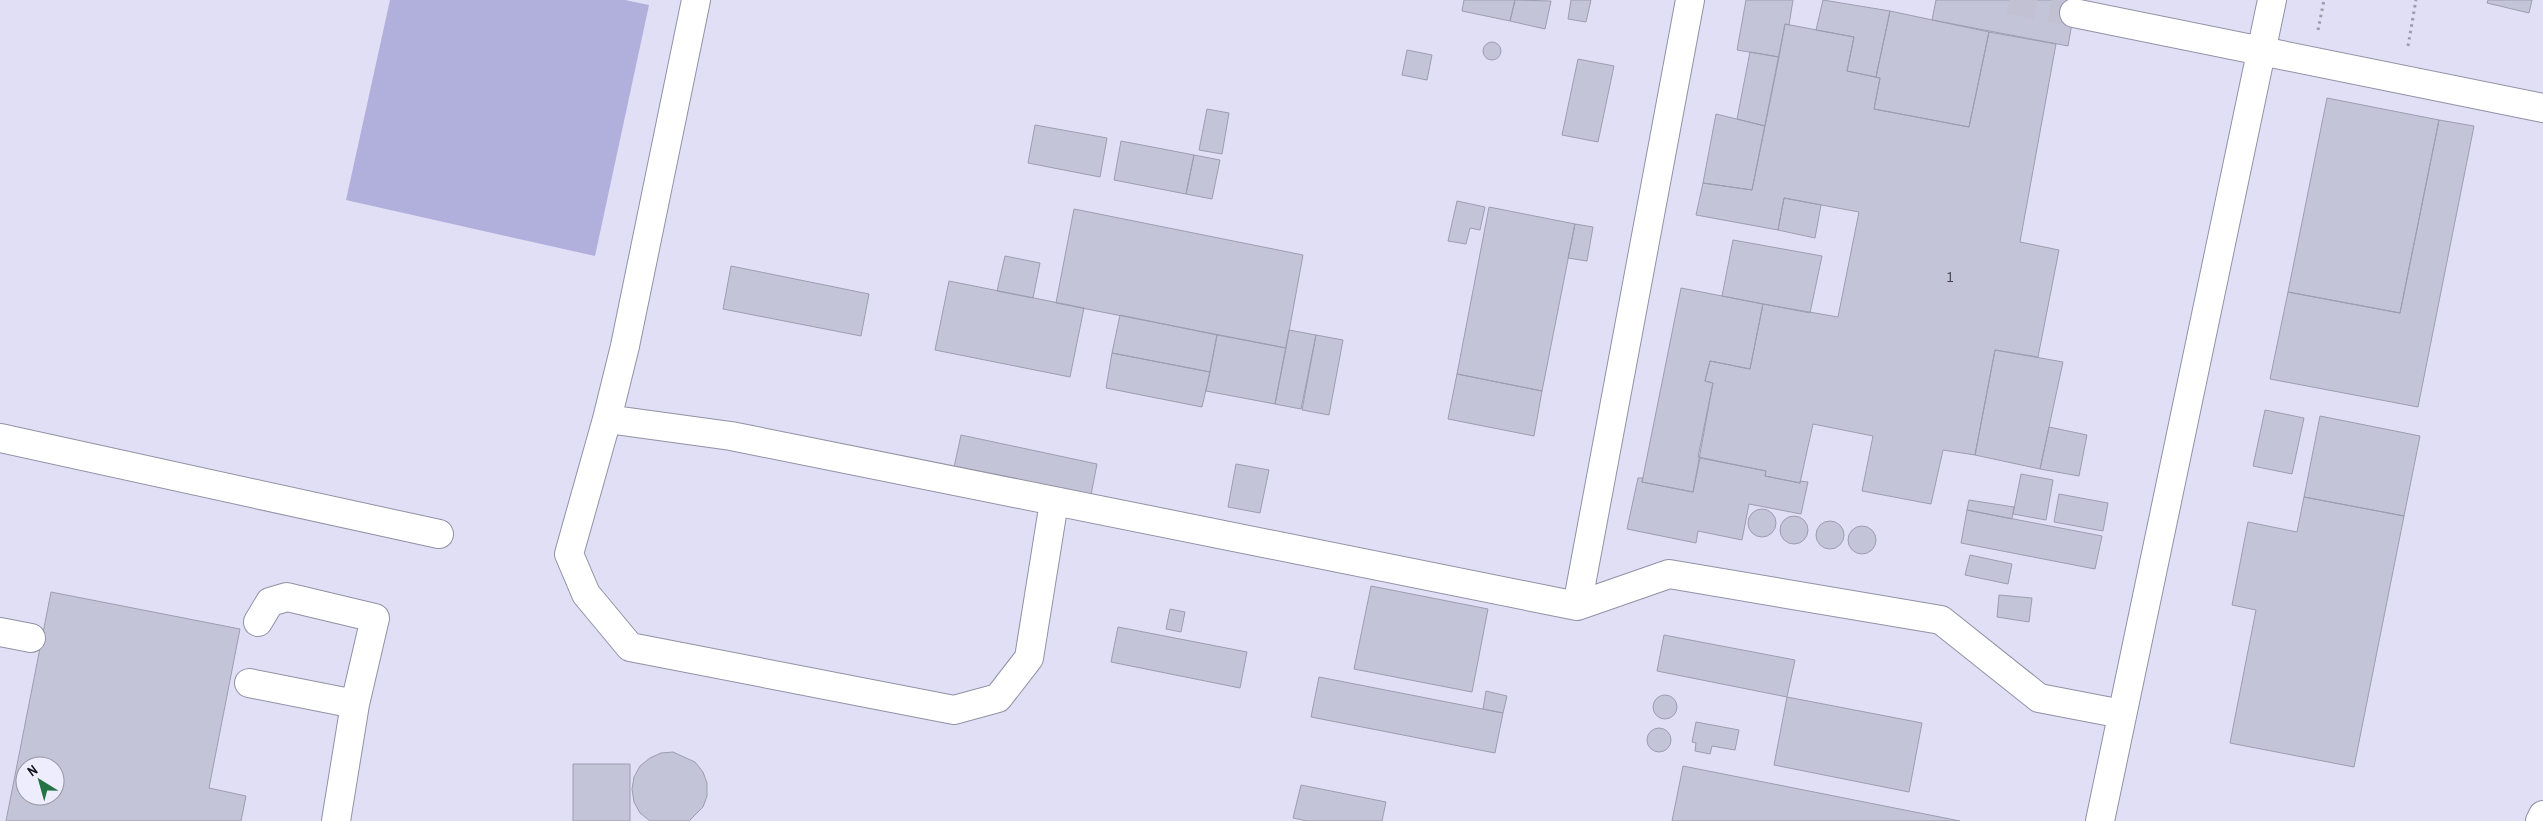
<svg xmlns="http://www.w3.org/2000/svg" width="2543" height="821" viewBox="0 0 2543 821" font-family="'Archivo Narrow',sans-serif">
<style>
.water{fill:#b1afdc}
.building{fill:#c4c4d8;stroke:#9d9db0;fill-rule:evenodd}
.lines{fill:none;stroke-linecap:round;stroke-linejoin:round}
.minor-tunnel{stroke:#c2c1d4;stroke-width:28;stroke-dasharray:28 14;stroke-linecap:butt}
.minor-casing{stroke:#9291a5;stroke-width:30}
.path{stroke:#9d9cad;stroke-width:3;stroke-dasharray:2.5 4;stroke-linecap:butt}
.minor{stroke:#fff;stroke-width:28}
.labels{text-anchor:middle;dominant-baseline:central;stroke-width:5;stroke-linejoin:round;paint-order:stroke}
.number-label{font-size:14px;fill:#41404a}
</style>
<rect width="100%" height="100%" fill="#e0dff5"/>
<path class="water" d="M 390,0 L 625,0 L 649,5 L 595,256 L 346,200 Z"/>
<path class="building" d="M 1464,0 L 1515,0 L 1510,21 L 1462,11 Z
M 1515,0 L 1551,1 L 1545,29 L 1510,21 Z
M 1571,0 L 1591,0 L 1586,22 L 1568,19 Z
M 1746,0 L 1793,0 L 1789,25 L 1785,24 L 1779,57 L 1737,50 Z
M 1823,0 L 1890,11 L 1876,77 L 1847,71 L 1854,37 L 1816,30 Z
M 1936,0 L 2076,0 L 2068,46 L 1932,20 Z
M 2488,0 L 2532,0 L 2529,13 L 2487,3 Z
M 1890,11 L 1989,32 L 1969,127 L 1874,109 L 1880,78 L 1876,77 Z
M 1785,24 L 1854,37 L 1847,71 L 1880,78 L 1874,109 L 1969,127 L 1989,32 L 2056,44 L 2020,242 L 2059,250 L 2038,357 L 1995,350 L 1975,455 L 1943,450 L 1931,504 L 1862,491 L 1873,436 L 1813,424 L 1800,483 L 1765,476 L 1766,471 L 1698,457 L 1713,383 L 1705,381 L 1710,361 L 1750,369 L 1763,304 L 1838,317 L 1859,212 L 1784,198 L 1778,230 L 1696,215 L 1703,183 L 1752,190 Z
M1483 51a9 9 0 1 1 18 0a9 9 0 1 1-18 0Z
M 1407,50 L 1432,55 L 1427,80 L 1402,75 Z
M 1750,52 L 1779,57 L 1765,126 L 1737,119 Z
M 1578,59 L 1614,66 L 1598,142 L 1562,135 Z
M 2327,98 L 2439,120 L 2400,313 L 2288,292 Z
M 1207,109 L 1229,113 L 1222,154 L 1199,150 Z
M 1716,114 L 1765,126 L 1752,190 L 1703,183 Z
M 2439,120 L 2474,126 L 2418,407 L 2270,379 L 2288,292 L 2400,313 Z
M 1035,125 L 1107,138 L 1100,177 L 1028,163 Z
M 1121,141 L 1194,155 L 1186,194 L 1114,180 Z
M 1194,155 L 1220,160 L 1212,199 L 1186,194 Z
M 1784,198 L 1821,205 L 1815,238 L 1778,230 Z
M 1457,201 L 1485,207 L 1480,230 L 1470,228 L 1466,244 L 1448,241 Z
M 1489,207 L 1575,224 L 1542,391 L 1457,374 Z
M 1074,209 L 1303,255 L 1286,348 L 1056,303 Z
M 1575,224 L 1593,227 L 1587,261 L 1568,258 Z
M 1733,240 L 1822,256 L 1810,313 L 1722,296 Z
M 1005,256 L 1040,263 L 1033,298 L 997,291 Z
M 731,266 L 869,294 L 861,336 L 723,309 Z
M 949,281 L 1084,308 L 1070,377 L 935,350 Z
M 1681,288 L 1763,304 L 1750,369 L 1710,361 L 1705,381 L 1713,383 L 1693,492 L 1642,482 Z
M 1120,315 L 1217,335 L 1210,372 L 1112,353 Z
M 1289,330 L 1316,335 L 1301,409 L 1275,404 Z
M 1217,335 L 1286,348 L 1275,404 L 1206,391 Z
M 1316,335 L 1343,340 L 1329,415 L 1302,410 Z
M 1995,350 L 2063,362 L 2040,469 L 1975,455 Z
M 1112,353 L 1210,372 L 1202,407 L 1106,388 Z
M 1457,374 L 1542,391 L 1534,436 L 1448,419 Z
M 2265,410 L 2304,418 L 2292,474 L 2253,466 Z
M 2320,416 L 2420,436 L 2404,516 L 2304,497 Z
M 2049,427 L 2087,435 L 2079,476 L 2040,469 Z
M 961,435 L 1097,464 L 1090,500 L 953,472 Z
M 1700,458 L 1766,471 L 1765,476 L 1800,483 L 1800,481 L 1808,482 L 1801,514 L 1749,504 L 1742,540 L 1698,531 L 1696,543 L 1627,529 L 1638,478 L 1643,478 L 1642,482 L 1693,492 Z
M 1236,464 L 1269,470 L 1260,513 L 1228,507 Z
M 2021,474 L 2053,480 L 2046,520 L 2013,514 Z
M 2059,494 L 2108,503 L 2103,531 L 2054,522 Z
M 2304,497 L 2404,516 L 2354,767 L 2230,743 L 2256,610 L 2232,605 L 2248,522 L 2297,532 Z
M 1969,500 L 2014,507 L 2012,519 L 1967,510 Z
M1748 523a14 14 0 1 1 28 0a14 14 0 1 1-28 0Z
M 1967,510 L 2102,536 L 2095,569 L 1961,543 Z
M1780 530a14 14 0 1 1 28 0a14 14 0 1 1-28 0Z
M1816 535a14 14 0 1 1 28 0a14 14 0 1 1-28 0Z
M1848 540a14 14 0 1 1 28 0a14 14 0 1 1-28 0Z
M 1970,555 L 2012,564 L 2008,584 L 1965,575 Z
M 1371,586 L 1488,609 L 1472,692 L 1354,669 Z
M 51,592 L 240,629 L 209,788 L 246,796 L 241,821 L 6,821 ZM 25,766 L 55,766 L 55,796 L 25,796 Z
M 1999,595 L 2032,598 L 2029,622 L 1997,617 Z
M 1170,609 L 1185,612 L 1181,632 L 1166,629 Z
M 1118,627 L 1247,652 L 1240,688 L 1111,662 Z
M 1664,635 L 1795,660 L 1787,697 L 1657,671 Z
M 1319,677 L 1503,713 L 1495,753 L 1311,717 Z
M 1486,691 L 1507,696 L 1503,713 L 1483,709 Z
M1653 707a12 12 0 1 1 24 0a12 12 0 1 1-24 0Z
M 1787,697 L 1922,723 L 1909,792 L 1774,765 Z
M 1696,722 L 1739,730 L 1735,750 L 1712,746 L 1710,754 L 1695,751 L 1696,743 L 1692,742 Z
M1647 740a12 12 0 1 1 24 0a12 12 0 1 1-24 0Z
M 673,752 L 695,762 L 703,772 L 707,783 L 707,796 L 703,807 L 689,821 L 650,821 L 640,813 L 634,802 L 632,789 L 634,777 L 640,766 L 650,758 L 661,753 Z
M 573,764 L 630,764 L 630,821 L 573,821 Z
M 1683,766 L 1960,821 L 1672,821 Z
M 1301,785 L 1386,802 L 1382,821 L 1307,821 L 1293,818 Z"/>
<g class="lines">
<path class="minor-tunnel" d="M 2009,0 L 2074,13"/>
<g class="minor-casing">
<path id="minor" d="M 696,0 L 625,346 L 607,419 L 731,436 L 1577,606 L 1669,574 L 1941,620 L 2039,698 L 2122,714
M 2074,13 L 2543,108
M 607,419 L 569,554 L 586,594 L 630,647 L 954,710 L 998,698 L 1029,658 L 1054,502
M 0,438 L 439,534
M 1577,606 L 1690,0
M 258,622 L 270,602 L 287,597 L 375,618 L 355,704
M 0,632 L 31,638
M 249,683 L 355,704 L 336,821
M 2100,821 L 2272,0
M 2540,821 L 2543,815"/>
</g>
<path class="path" d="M 2318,30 L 2324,0
M 2408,46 L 2416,0"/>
<use href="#minor" class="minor"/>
</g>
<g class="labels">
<g class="number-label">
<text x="1950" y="277">1</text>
</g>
</g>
<g transform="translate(40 781) rotate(323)"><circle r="24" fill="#eeedfe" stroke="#9796a3"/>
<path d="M0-4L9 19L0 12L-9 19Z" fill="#237344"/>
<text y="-8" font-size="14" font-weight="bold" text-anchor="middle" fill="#15141b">N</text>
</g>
</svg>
